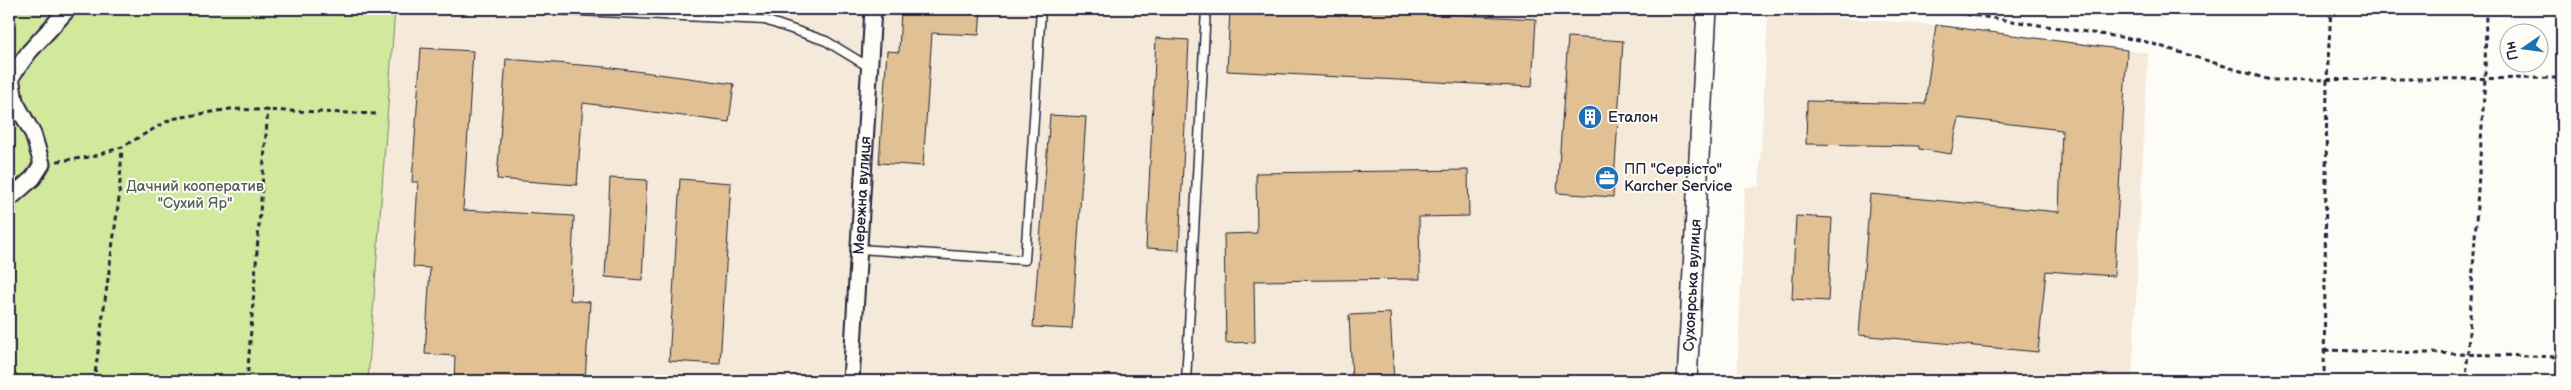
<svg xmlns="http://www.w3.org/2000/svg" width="2571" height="390" viewBox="0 0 2571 390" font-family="'Balsamiq Sans',sans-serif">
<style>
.built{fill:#f5ead9}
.green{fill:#d1e89d;stroke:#7a856c}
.building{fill:#e1c194;stroke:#22223b}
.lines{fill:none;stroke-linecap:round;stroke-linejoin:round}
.service-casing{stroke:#22223b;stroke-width:11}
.minor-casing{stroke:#22223b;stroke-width:19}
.tertiary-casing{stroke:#22223b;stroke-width:22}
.path{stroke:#22223b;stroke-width:3;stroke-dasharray:5 4;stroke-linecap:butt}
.service{stroke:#fdfcf7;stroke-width:8}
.minor{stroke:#fdfcf7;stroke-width:15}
.tertiary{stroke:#fdfcf7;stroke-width:19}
.labels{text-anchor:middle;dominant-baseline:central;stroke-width:4;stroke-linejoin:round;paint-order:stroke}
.poi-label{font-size:15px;fill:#22223b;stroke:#fdfcf7;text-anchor:start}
.park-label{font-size:15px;fill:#575d58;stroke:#fdfcf7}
.street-label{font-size:15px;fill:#22223b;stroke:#fdfcf7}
</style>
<rect width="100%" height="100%" fill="#fdfcf7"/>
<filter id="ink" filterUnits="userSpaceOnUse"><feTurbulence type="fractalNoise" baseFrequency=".02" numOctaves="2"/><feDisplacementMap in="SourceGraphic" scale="10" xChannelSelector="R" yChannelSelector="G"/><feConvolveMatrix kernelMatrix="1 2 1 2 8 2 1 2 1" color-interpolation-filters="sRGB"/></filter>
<g filter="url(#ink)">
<path class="built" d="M 395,9 L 1707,9 L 1687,381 L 368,381 Z
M 1768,12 L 1946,26 L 2148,53 L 2132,381 L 1737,381 L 1745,187 L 1759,187 Z"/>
<path class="green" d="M 9,9 L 395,9 L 368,381 L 9,381 Z"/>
<path class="building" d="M 901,9 L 981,9 L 979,35 L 932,33 L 923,166 L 879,163 L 887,51 L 899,52 Z
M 1230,9 L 1348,9 L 1536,19 L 1532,87 L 1227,71 Z
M 1936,25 L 2127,50 L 2114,276 L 2046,271 L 2038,352 L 1859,335 L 1870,194 L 2059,212 L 2062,130 L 1959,118 L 1951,154 L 1919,149 L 1919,146 L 1806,144 L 1807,101 L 1925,104 Z
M 1568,37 L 1623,41 L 1613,197 L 1557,193 Z
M 1156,38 L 1189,40 L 1179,250 L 1146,248 Z
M 421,48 L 473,51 L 463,210 L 574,216 L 570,300 L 590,302 L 585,381 L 454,381 L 455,356 L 425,354 L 430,268 L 413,267 L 418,182 L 412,182 Z
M 506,59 L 605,67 L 734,84 L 729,122 L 583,103 L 577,185 L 497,179 Z
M 1050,115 L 1086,117 L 1072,329 L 1033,327 Z
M 1468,170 L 1469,216 L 1419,217 L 1420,279 L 1254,281 L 1255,342 L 1226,343 L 1224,234 L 1257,233 L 1256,173 Z
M 610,178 L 647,180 L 642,280 L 605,277 Z
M 680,179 L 731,183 L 720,364 L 669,361 Z
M 1796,216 L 1832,218 L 1828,301 L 1792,299 Z
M 1390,313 L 1394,381 L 1352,381 L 1349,315 Z"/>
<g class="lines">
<g class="service-casing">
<path id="service" d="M 538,9 L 765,20 L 826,41 L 869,67
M 859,249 L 1025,260 L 1041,9
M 1186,381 L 1206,9"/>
</g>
<g class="minor-casing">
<g id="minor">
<path d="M 9,199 L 33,178 L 42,164 L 33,134 L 15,101 L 11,77 L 29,52 L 68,9"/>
<path id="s1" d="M 851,381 L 873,9"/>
</g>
</g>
<g class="tertiary-casing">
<g id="tertiary">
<path id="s2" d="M 1687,381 L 1707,9"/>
</g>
</g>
<path class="path" d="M 1885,9 L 1958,13 L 2140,40 L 2270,80 L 2562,78
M 57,161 L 91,157 L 122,147 L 171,119 L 230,109 L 379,114
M 2325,350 L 2562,357
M 94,381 L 119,198 L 122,147
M 247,381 L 268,109
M 2324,381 L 2327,79 L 2331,9
M 2466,381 L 2485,78 L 2486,9"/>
<use href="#service" class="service"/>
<use href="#minor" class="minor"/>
<use href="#tertiary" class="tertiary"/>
</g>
</g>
<defs>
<g id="building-disc" transform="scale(1.25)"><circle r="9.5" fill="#1f6fb2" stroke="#fdfcf7"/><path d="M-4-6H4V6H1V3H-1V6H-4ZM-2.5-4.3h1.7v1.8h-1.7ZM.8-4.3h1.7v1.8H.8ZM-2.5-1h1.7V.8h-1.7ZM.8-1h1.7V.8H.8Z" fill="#fff"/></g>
<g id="office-disc" transform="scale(1.25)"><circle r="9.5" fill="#1f6fb2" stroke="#fdfcf7"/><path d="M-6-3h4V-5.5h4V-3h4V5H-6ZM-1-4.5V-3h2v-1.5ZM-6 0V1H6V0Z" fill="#fff"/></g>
</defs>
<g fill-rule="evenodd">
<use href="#building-disc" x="1590" y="117"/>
<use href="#office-disc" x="1607" y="178"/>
</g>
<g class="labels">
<g class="poi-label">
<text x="1608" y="117">Еталон</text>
<text x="1624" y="169">ПП "Сервісто"<tspan x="1624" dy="17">Karcher Service</tspan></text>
</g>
<g class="park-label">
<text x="195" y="186">Дачний кооператив<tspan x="195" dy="17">"Сухий Яр"</tspan></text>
</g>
<g class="street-label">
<text stroke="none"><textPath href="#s1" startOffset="186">Мережна вулиця</textPath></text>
<text stroke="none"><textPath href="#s2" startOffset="96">Сухоярська вулиця</textPath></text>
</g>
</g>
<rect width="2571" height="390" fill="none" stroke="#fdfcf7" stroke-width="30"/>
<rect x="15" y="15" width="2541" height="360" fill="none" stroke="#22223b" stroke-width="2" filter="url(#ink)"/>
<g transform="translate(2524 48) rotate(257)"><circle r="24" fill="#fdfcf7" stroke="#a5a5ac"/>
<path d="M0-4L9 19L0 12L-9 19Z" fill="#1f6fb2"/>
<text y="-8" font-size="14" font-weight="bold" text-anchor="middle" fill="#22223b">Пн</text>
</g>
</svg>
